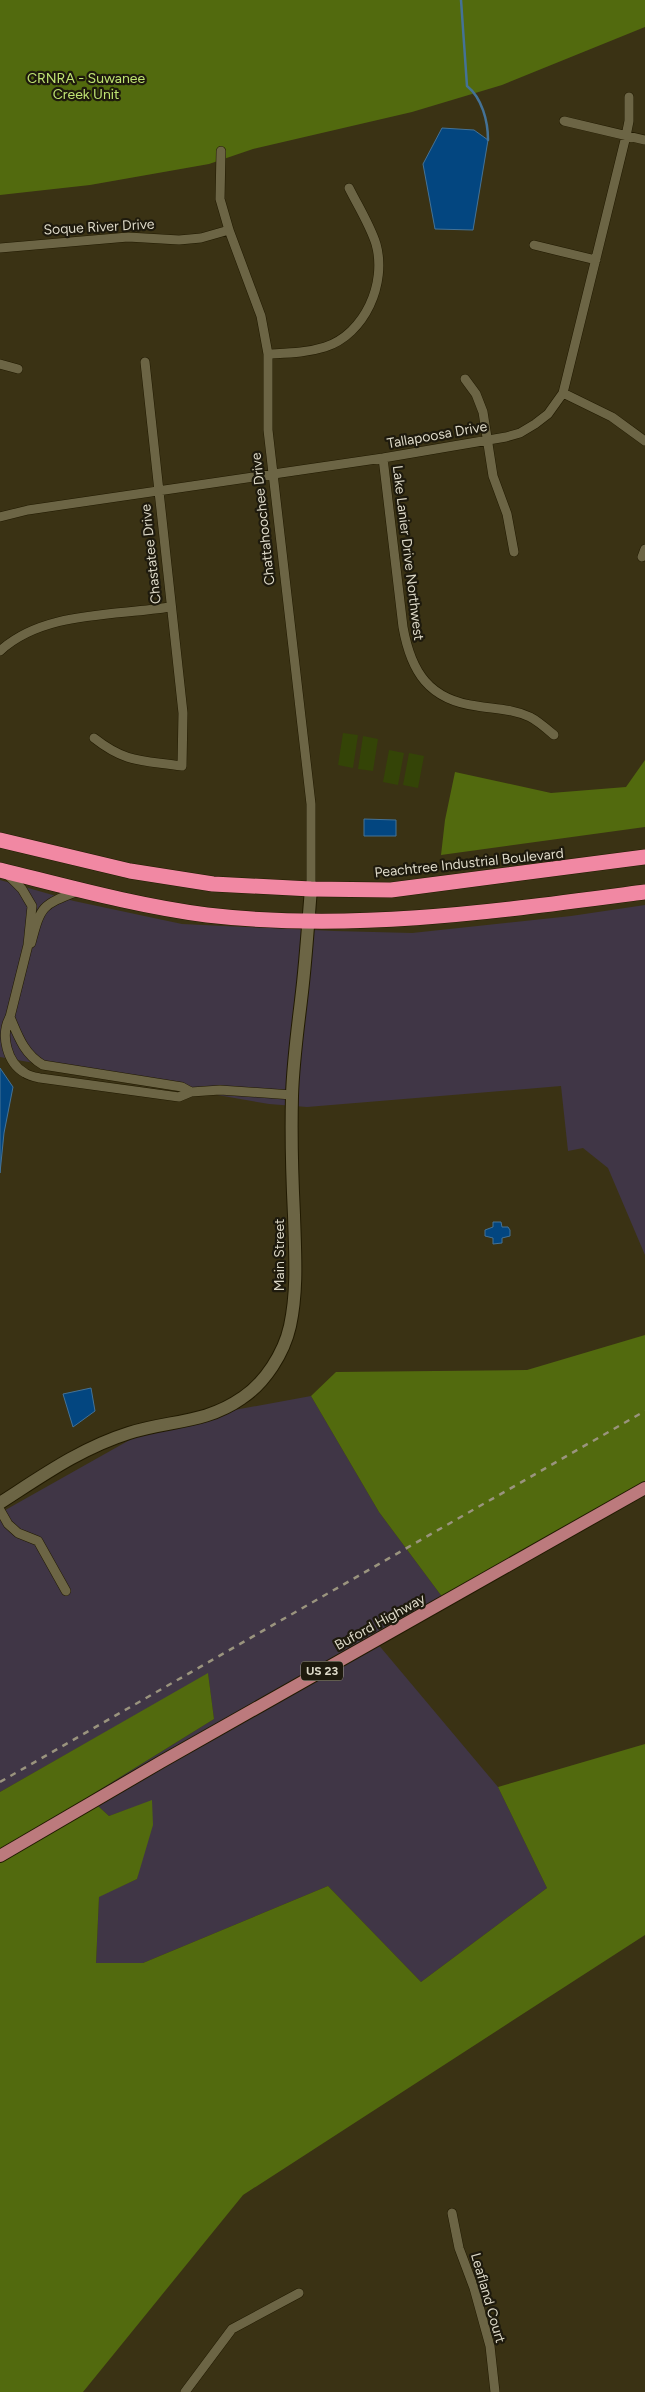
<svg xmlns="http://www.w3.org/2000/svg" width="645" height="2392" viewBox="0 0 645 2392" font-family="Figtree,sans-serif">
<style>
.commercial{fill:#403646}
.green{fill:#344407}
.forest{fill:#526a0e}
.water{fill:#034680;stroke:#447296}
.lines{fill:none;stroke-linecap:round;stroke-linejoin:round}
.stream{stroke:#447296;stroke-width:2.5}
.street-casing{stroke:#211a00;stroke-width:10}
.secondary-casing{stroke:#211a00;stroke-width:14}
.primary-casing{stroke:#211a00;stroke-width:14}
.highway-casing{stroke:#211a00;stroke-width:16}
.street{stroke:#6c6545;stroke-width:9}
.secondary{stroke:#6c6545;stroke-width:12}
.primary{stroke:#bc7a7d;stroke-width:12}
.highway{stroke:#f188a3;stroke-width:15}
.rail{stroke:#9a947e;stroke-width:2.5;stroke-dasharray:6 6;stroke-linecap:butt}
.labels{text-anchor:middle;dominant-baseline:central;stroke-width:4.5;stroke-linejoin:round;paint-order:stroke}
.shield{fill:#1e1a0d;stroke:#a4a090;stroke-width:1}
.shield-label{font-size:12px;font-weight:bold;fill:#ddd9c8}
.park-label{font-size:14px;fill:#bfe373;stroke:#1e1a0d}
.street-label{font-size:14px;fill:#ddd9c8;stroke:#1e1a0d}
</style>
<rect width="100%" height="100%" fill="#3a3214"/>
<path class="commercial" d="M 0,880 L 74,901 L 182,924 L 335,931 L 412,933 L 571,916 L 645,905 L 645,1255 L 608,1168 L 583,1148 L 568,1151 L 561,1086 L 307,1107 L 269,1104 L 0,1057 Z
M 311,1396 L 379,1512 L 446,1602 L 377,1643 L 498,1787 L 547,1888 L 421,1982 L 328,1886 L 143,1963 L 96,1963 L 99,1896 L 137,1879 L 152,1801 L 109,1816 L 88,1797 L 214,1719 L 208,1674 L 0,1792 L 0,1513 L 158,1424 Z"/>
<path class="green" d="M 343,733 L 358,735 L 353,768 L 338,765 Z
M 363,736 L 378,739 L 373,771 L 358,769 Z
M 389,750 L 404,753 L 398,785 L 383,782 Z
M 409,753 L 424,756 L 418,788 L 403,785 Z"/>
<path class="forest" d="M 0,0 L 645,0 L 645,27 L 502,85 L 412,112 L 253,149 L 209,164 L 90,185 L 0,195 Z
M 645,760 L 645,827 L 441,855 L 445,820 L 455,772 L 551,793 L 626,787 Z
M 645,1335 L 645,1483 L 446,1602 L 379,1512 L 311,1396 L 336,1372 L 527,1370 Z
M 208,1673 L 214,1719 L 88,1797 L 109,1816 L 152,1800 L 153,1825 L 137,1879 L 99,1897 L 96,1963 L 143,1963 L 328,1886 L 421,1982 L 547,1888 L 498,1787 L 645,1744 L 645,1935 L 243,2195 L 83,2392 L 0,2392 L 0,1792 Z"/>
<path class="water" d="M 442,128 L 474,130 L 488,140 L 473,230 L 435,229 L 423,164 Z
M 364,819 L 396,820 L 396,836 L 364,836 Z
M 0,1068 L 13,1087 L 4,1133 L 0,1173 Z
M 493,1222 L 501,1222 L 502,1227 L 508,1227 L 510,1230 L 510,1236 L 502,1238 L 502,1243 L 493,1244 L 493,1238 L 485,1236 L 485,1230 L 493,1227 Z
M 91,1388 L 95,1411 L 73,1427 L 63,1394 Z"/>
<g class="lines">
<path class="stream" d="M 461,0 L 467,86 C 482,98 488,121 488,140"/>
<g class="street-casing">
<path id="street" d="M 564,121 L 645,140
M 221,151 L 220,199 L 229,230 L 261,316 L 268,354 L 268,430 L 311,804 L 311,889
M 534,245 L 596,260
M 0,248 L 128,237 L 179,240 L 201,238 L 229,230
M 268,354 C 288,353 306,353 325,347 C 365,334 387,283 376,244 C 370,225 358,206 349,188
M 0,364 L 18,369
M 465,379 L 476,394 L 483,412 L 493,476 L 507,514 L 514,552
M 563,393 L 612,417 L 645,441
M 383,458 L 403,627 C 411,672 429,700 477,706 C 495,709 513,709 530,717 C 538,721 547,729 554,735
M 0,517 L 28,510 L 383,458 L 506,437 L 520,433 L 535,424 L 548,414 L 563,393 L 626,136 L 629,121 L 629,97
M 642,557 L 645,549
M 0,651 C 43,611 114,616 170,607
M 94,738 C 127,764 143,760 182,766 L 183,713 L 145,362
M 4,871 L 22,889 L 32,906 L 28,945 L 31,943 C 41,905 42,905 78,891
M 10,1017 C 18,1036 24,1054 43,1065 L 182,1087 L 191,1092 L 179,1097 L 40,1078 C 35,1077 29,1076 25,1073 C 7,1063 0,1035 10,1017 Z
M 10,1017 L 28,945
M 191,1092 L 220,1090 L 292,1095
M 0,1510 L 8,1524 L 18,1533 L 38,1541 L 66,1591
M 452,2213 L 459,2248 L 474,2288 L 490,2346 L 495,2392
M 185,2392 L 232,2329 L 299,2293"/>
</g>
<g class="secondary-casing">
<path id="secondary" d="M 0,1503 C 42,1476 81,1448 129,1433 C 169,1420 205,1424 242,1398 C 265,1383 284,1353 290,1326 C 298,1289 295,1252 294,1215 C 292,1175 291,1135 292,1096 C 293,1061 298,1027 302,992 C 306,958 308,924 311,889"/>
</g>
<g class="primary-casing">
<path id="primary" d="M 0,1856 L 161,1762 L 645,1488"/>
</g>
<g class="highway-casing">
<path id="highway" d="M 0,840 L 130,871 L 213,884 L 311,889 L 391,890 L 645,857
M 0,870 C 69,887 137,906 207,915 C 354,932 500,911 645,892"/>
</g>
<use href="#street" class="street"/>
<use href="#secondary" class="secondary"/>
<use href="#primary" class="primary"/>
<use href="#highway" class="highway"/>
<path class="rail" d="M 0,1782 L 645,1411"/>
</g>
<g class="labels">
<rect class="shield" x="301" y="1661.5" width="42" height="19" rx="4"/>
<g class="shield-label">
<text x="322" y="1671">US 23</text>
</g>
<g class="park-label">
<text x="86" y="78">CRNRA - Suwanee<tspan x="86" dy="16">Creek Unit</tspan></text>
</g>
<g class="street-label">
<text transform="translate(99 227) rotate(-3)">Soque River Drive</text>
<text transform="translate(437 435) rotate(-10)">Tallapoosa Drive</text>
<text transform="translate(263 519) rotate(-96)">Chattahoochee Drive</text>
<text transform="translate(408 553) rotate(83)">Lake Lanier Drive Northwest</text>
<text transform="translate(151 554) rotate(-96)">Chastatee Drive</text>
<text transform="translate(469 863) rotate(-6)">Peachtree Industrial Boulevard</text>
<text transform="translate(279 1255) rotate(-90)">Main Street</text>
<text transform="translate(380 1622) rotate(-29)">Buford Highway</text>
<text transform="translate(488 2298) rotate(74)">Leafland Court</text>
</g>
</g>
</svg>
